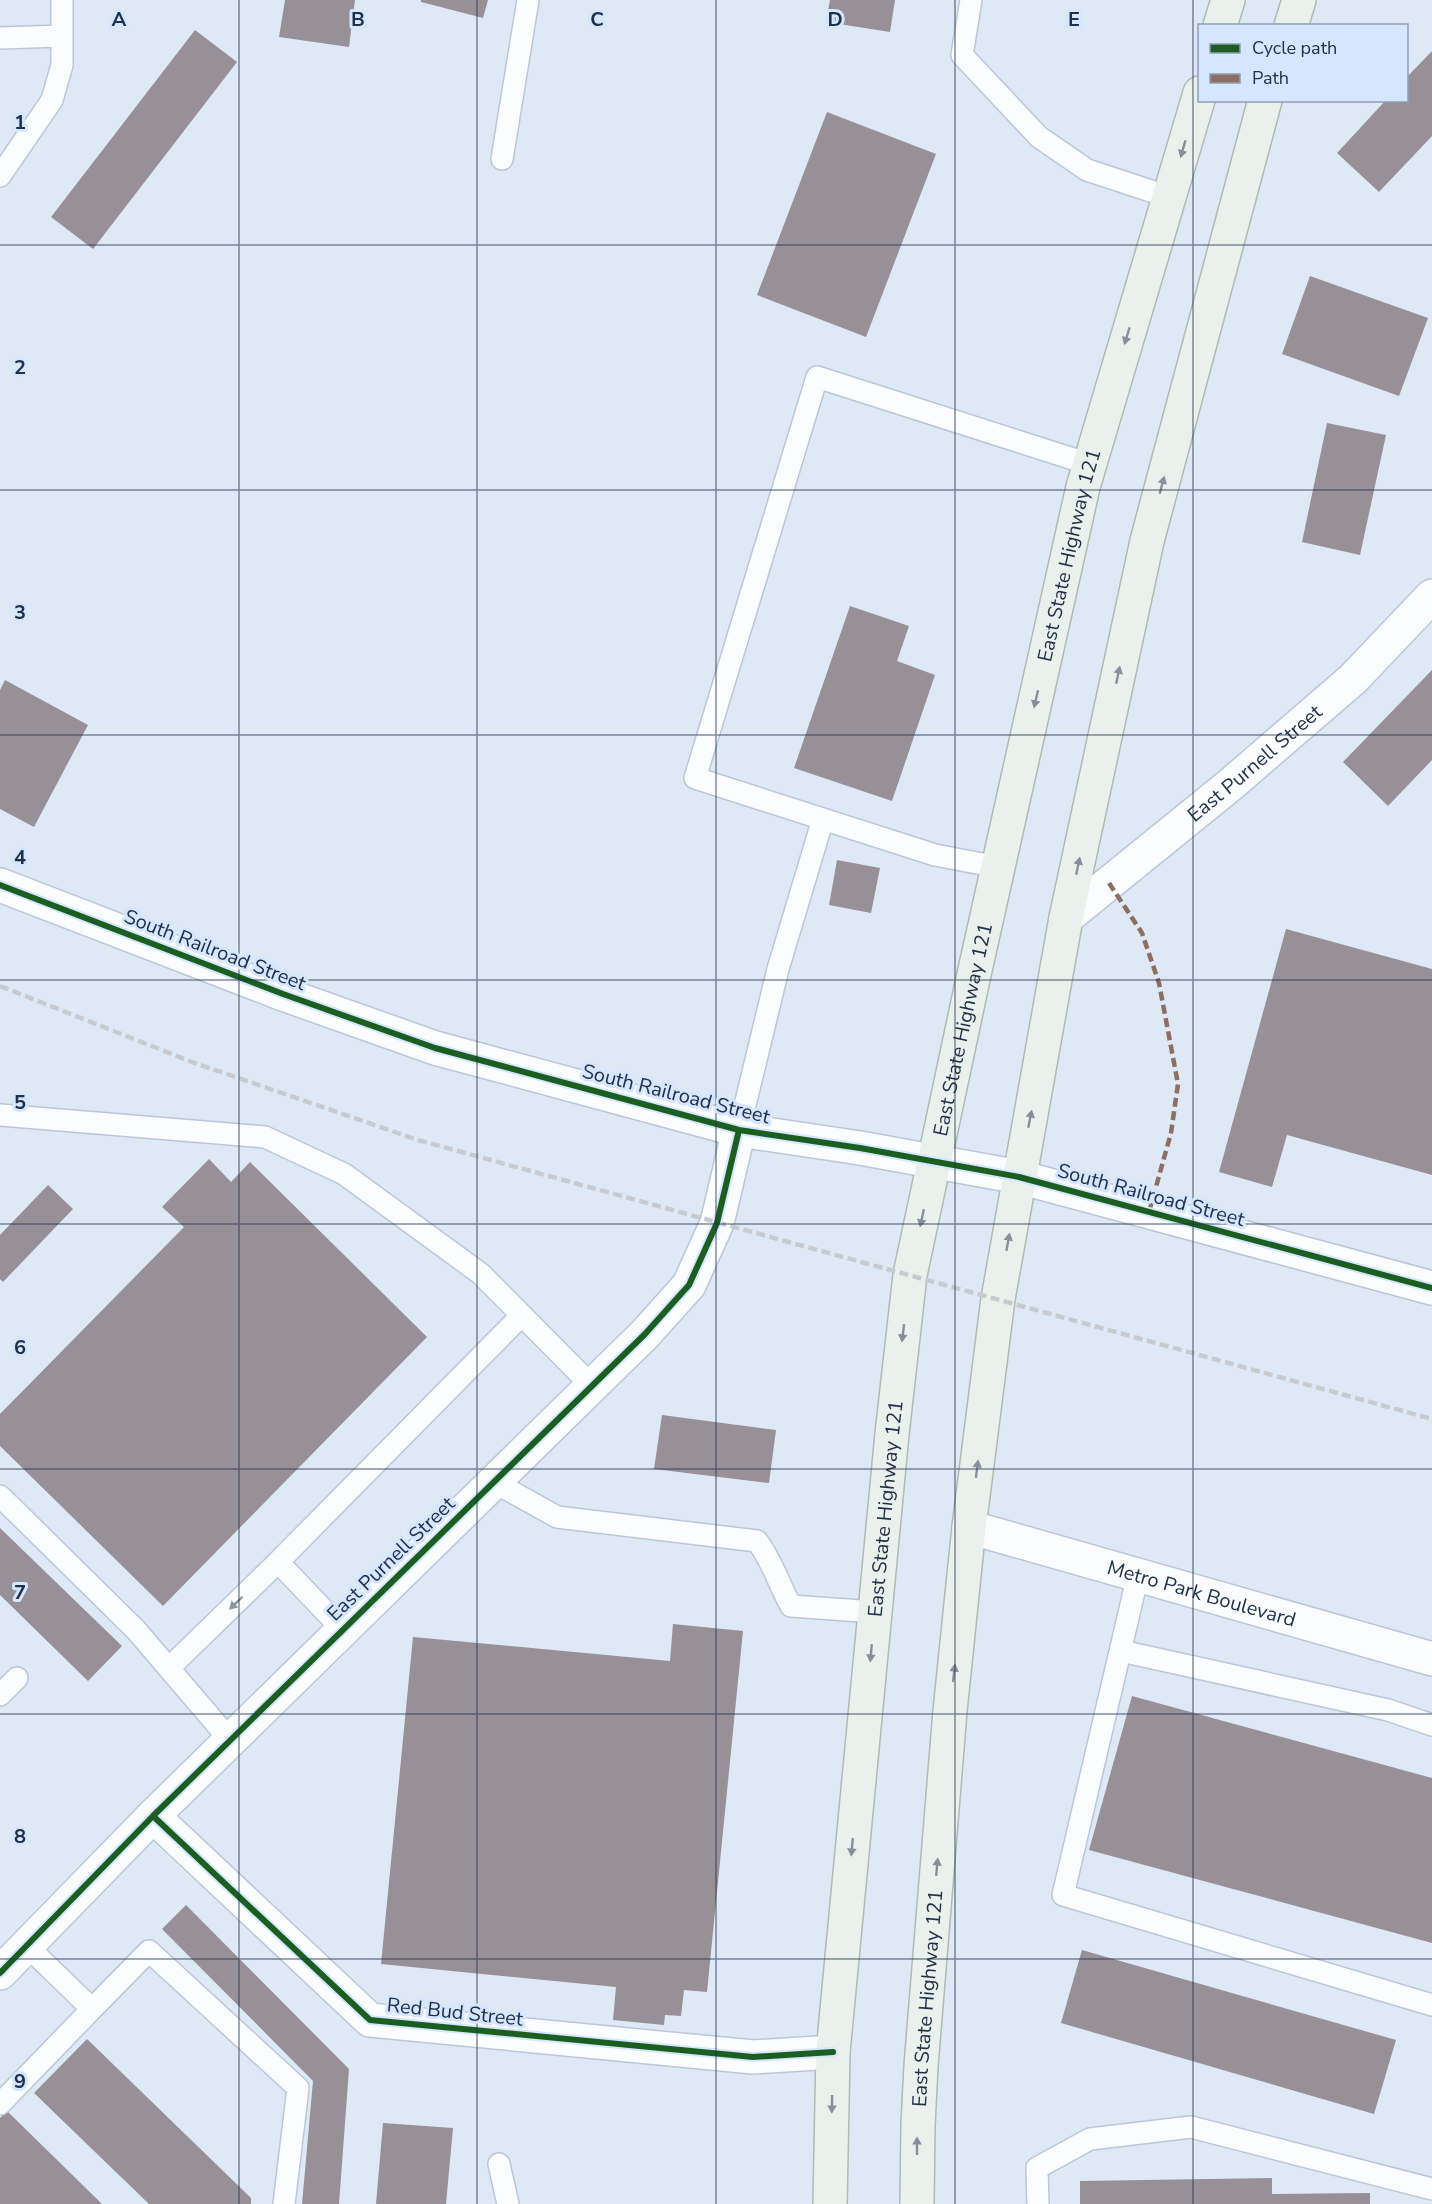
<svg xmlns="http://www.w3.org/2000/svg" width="1432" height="2204" viewBox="0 0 1432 2204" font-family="'Nunito Sans',sans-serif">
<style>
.building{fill:#989097}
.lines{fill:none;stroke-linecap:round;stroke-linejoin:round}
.service-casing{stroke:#bbc7d8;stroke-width:24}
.minor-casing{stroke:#bbc7d8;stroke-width:36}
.tertiary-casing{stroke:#bbc7d8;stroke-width:36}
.primary-casing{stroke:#aebbb6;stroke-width:36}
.service{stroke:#fafcfe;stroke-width:21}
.minor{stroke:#fafcfe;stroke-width:33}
.tertiary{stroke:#fafcfe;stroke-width:33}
.primary{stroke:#eaf0ec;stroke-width:33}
.rail{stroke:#c7cbd0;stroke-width:4.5;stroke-dasharray:9 4.5;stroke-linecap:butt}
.quiet{stroke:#8d6e63;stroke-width:4.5;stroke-dasharray:9 4.5;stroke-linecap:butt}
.cycleway-casing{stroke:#d5e6ff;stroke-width:10}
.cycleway{stroke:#1b5e20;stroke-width:6}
.oneway{fill:#85909a}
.oneway2{fill:#8d96a3}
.grid{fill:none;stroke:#203148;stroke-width:1.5;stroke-opacity:0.55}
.labels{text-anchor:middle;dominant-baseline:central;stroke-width:6;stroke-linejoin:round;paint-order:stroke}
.street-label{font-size:20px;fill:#203148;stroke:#d5e6ff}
.grid-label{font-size:20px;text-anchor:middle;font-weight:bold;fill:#203148;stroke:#d5e6ff;stroke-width:6;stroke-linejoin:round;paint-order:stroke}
</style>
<rect width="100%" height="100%" fill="#dfe8f5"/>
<path class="building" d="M 285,0 L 355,0 L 349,47 L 279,37 Z
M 421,0 L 488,0 L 483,18 L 421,2 Z
M 830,0 L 895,0 L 890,32 L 826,22 Z
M 195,30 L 237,62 L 93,249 L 51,217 Z
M 1432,51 L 1432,136 L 1379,192 L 1337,153 L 1386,100 L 1406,100 L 1406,78 Z
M 827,112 L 936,154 L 866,337 L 757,295 Z
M 1310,276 L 1428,318 L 1399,396 L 1282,354 Z
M 1327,423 L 1386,435 L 1360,555 L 1302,542 Z
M 850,606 L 909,626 L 897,661 L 935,675 L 892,801 L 794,768 Z
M 1432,670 L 1432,760 L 1388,806 L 1343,762 Z
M 5,680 L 88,725 L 34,827 L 0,809 L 0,690 Z
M 837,860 L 880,868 L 871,913 L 829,905 Z
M 1286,929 L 1432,969 L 1432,1175 L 1287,1135 L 1272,1187 L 1219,1172 Z
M 209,1159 L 231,1182 L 250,1162 L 427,1337 L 163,1606 L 0,1446 L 0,1414 L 184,1227 L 162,1207 Z
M 48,1185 L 73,1209 L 3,1282 L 0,1279 L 0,1235 Z
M 662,1415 L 776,1430 L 769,1483 L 654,1469 Z
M 0,1528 L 122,1646 L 88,1681 L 0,1595 Z
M 673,1624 L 743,1631 L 707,1992 L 684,1990 L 681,2016 L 665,2015 L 664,2025 L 613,2020 L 616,1987 L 381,1964 L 413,1637 L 670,1661 Z
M 1132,1696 L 1432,1778 L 1432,1943 L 1089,1850 Z
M 186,1905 L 349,2069 L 339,2204 L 302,2204 L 313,2081 L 162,1929 Z
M 1082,1950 L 1396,2040 L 1374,2114 L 1061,2023 Z
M 87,2039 L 251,2198 L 251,2204 L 149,2204 L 34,2093 Z
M 7,2111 L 102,2204 L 0,2204 L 0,2118 Z
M 383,2123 L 453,2128 L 446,2204 L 376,2204 Z
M 1272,2178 L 1272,2194 L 1370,2193 L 1370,2204 L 1080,2204 L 1080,2181 Z"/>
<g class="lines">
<g class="service-casing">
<path id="service" d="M 971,0 L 962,55 L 1039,137 L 1087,170 L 1169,197
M 0,38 L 62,36
M 502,159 L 528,0
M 0,176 L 52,100 L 62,65 L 62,0
M 998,867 L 935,855 L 695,778 L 817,377 L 1089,464
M 0,1115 L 265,1137 L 344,1174 L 481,1274 L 592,1386
M 739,1130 L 778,969 L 823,819
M 494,1482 L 557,1517 L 757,1541 C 772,1560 779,1585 791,1606 L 875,1612
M 0,1496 L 136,1630 L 230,1740
M 1138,1575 L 1063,1895 L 1432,2005
M 343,1630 L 278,1562 L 521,1316
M 1121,1651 L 1388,1710 L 1432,1725
M 169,1668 L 278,1562
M 0,1695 L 17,1678
M 27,1946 L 92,2009 L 149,1951 L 298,2088 L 284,2204
M 0,2104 L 92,2009
M 499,2164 L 508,2204
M 1038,2204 L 1037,2168 L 1090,2139 L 1191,2127 L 1432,2189"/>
</g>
<g class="minor-casing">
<g id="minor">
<path id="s1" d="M 1066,918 L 1230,785 L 1353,679 L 1432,596"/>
<path id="s2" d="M 969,1527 L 1432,1659"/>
<path d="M 153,1816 L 370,2020 L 753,2057 L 833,2052"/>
</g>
</g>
<g class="tertiary-casing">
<path id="tertiary" d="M 0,885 L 283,994 L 435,1048 L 739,1130 L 860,1148 L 1019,1177 L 1432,1288
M 0,1973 L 153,1816 L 645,1334 L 689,1285 L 717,1223 L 739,1130"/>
</g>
<g class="primary-casing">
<g id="primary">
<path d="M 1220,26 L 1228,0"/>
<path d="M 1291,26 L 1299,0"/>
<path id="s3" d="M 830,2204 L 833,2052 L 892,1434 L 910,1275 L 973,979 L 1083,487 L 1200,93"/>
<path id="s4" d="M 917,2204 L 918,2125 L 921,2066 L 950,1711 L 969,1527 L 998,1299 L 1066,918 L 1147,541 L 1265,100"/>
</g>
</g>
<use href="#service" class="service"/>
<use href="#minor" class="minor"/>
<use href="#tertiary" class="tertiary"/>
<use href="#primary" class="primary"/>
<path class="rail" d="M 0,986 L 192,1062 L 418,1140 L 1432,1419"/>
<path class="quiet" d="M 1109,883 L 1142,933 L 1159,983 L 1178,1084 L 1171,1133 L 1149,1212"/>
<g class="cycleway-casing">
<path id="cycleway" d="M 0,885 L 283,994 L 435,1048 L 739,1130 L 860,1148 L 1019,1177 L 1432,1288
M 153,1816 L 370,2020 L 753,2057 L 833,2052
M 0,1973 L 153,1816 L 645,1334 L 689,1285 L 717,1223 L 739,1130"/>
</g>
<use href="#cycleway" class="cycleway"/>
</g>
<defs><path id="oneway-solid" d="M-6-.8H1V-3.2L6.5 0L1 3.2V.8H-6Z" transform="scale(1.5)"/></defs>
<g class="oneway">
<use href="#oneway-solid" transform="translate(1183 149) rotate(106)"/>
<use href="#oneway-solid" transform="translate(1127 336) rotate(107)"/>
<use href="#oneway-solid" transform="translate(1162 485) rotate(-75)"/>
<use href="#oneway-solid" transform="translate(1118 675) rotate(-78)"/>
<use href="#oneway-solid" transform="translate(1036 699) rotate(103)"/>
<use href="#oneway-solid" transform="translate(1078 866) rotate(-78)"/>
<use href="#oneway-solid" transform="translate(1030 1119) rotate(-79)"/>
<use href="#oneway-solid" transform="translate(922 1218) rotate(102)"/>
<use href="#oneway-solid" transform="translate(1008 1242) rotate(-80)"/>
<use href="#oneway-solid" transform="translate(903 1333) rotate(97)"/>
<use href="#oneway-solid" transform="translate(977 1469) rotate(-83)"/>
<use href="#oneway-solid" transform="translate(871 1653) rotate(95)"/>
<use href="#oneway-solid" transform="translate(954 1673) rotate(-84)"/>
<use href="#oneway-solid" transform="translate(852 1847) rotate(95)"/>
<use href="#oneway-solid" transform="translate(937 1867) rotate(-85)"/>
<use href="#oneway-solid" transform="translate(832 2104) rotate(91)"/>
<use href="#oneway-solid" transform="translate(917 2146) rotate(-90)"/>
</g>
<use class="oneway2" href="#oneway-solid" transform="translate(236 1603) rotate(136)"/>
<path class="grid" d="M 239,0 L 239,2204M 477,0 L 477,2204M 716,0 L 716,2204M 955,0 L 955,2204M 1193,0 L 1193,2204M 0,245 L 1432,245M 0,490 L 1432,490M 0,735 L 1432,735M 0,980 L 1432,980M 0,1224 L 1432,1224M 0,1469 L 1432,1469M 0,1714 L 1432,1714M 0,1959 L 1432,1959"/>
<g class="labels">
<g class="street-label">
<text stroke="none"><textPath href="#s3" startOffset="1670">East State Highway 121</textPath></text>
<text stroke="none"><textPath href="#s1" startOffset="244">East Purnell Street</textPath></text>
<text transform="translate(215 950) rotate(21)">South Railroad Street</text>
<text stroke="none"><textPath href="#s3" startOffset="1184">East State Highway 121</textPath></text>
<text transform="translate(676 1094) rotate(14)">South Railroad Street</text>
<text transform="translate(1151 1195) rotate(15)">South Railroad Street</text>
<text stroke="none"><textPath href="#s3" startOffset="698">East State Highway 121</textPath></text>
<text transform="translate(391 1559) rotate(-44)">East Purnell Street</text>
<text stroke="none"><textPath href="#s2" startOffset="242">Metro Park Boulevard</textPath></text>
<text stroke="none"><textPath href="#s4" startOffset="206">East State Highway 121</textPath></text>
<text transform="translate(455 2012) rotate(6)">Red Bud Street</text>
</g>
</g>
<g class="grid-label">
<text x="119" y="26">A</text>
<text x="358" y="26">B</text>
<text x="597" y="26">C</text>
<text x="835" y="26">D</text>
<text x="1074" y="26">E</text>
<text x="20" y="129">1</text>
<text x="20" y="374">2</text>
<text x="20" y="619">3</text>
<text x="20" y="864">4</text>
<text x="20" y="1109">5</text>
<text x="20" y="1354">6</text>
<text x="20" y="1599">7</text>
<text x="20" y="1843">8</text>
<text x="20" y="2088">9</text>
</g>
<rect x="1198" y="24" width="210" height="78" fill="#d5e6ff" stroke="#8d9eb6" stroke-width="1.5"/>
<rect x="1210" y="44" width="30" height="9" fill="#1b5e20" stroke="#8d9eb6" stroke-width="1.5"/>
<text x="1252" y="54" font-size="18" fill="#203148">Cycle path</text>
<rect x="1210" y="74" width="30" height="9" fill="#8d6e63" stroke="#8d9eb6" stroke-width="1.5"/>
<text x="1252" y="84" font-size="18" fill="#203148">Path</text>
</svg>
